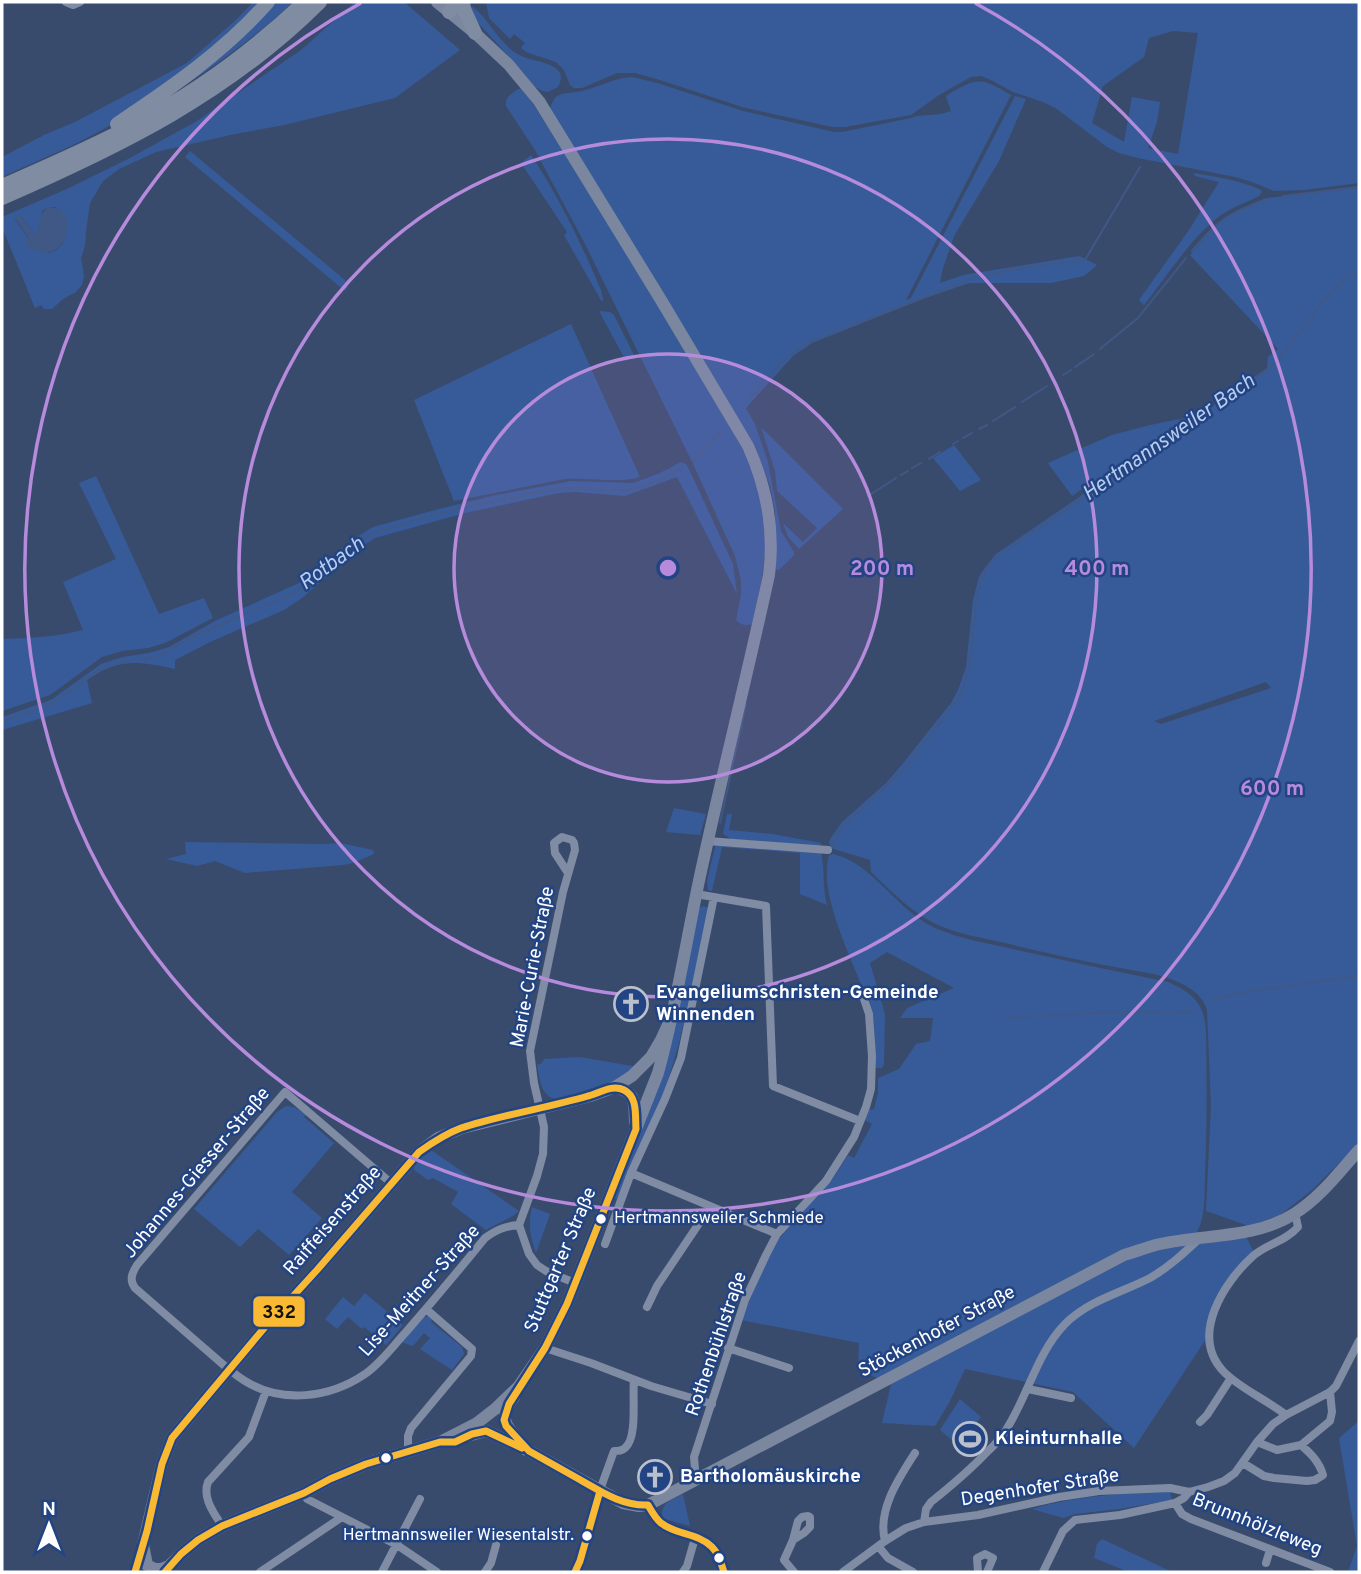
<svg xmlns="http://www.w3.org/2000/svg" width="1361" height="1574" viewBox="0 0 1361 1574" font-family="Overpass,sans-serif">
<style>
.green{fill:#375b99;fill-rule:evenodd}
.water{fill:#405885}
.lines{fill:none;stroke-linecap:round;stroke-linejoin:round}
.stream{stroke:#405885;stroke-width:2}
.minor{stroke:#808ca3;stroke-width:8}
.tertiary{stroke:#808ca3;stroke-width:10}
.secondary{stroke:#7a879f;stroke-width:12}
.trunk{stroke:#7f8ca2;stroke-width:14}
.bus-1-casing{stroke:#234483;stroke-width:12}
.bus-1{stroke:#fab933;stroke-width:7}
.ring{fill:none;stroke:#b68bdc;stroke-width:3.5}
.bus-dot{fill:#fff;stroke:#234483;stroke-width:2.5}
.labels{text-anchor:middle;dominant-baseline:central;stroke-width:5;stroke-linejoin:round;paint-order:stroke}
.bus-label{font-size:17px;fill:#fff;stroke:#234483;text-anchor:start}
.street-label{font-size:19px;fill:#fff;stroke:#234483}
.poi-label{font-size:19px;font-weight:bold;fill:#fff;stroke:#234483;text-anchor:start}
.water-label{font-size:21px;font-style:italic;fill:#b7ccef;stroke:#234483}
.centre{fill:#b68bdc;stroke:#234483;stroke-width:3.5}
.ring-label{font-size:21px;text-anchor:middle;font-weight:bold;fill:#b68bdc;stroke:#234483;stroke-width:5;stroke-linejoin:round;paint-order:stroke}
.line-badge{stroke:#234483;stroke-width:2.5}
.pale-badge-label{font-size:19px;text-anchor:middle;font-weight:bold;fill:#111}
</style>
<rect width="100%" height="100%" fill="#394b6d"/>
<path class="green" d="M 253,2 L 265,2 L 245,23 L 119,120 C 82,143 41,159 2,177 L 2,157 L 44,135 L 75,122 L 187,63 L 238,18 Z
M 274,2 L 293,2 C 246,46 193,81 138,115 Z
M 355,2 L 404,2 L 460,50 L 395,98 L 284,125 L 235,134 L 156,152 L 119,169 L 103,181 L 90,203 L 86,231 L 85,246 L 81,258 L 84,276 L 82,285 L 76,292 L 63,299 L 52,309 L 44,309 L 41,305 L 35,308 L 2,227 L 2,217 L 69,188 L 128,159 L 197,121 L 301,50 ZM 49,207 L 56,207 L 63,243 L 56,250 L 49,253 L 29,239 L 15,219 L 20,215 L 35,235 L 37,232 L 43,210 Z
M 486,2 L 1359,2 L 1359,183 L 1304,190 L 1274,191 L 1252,182 L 1235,177 L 1138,158 L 1119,153 L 1107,147 L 1057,109 L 1043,102 L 1013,92 L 991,80 L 981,76 L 971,77 L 939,95 L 911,115 L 845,127 L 832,127 L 742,107 L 660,80 L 635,73 L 617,73 L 582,88 L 574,88 L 570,85 L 564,70 L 556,62 L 526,52 L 521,48 L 525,43 L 514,34 L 510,39 L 489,18 ZM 1173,31 L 1198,33 L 1178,154 L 1148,148 L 1157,122 L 1160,102 L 1132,97 L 1124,142 L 1092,123 L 1103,86 L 1144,57 L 1149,38 Z
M 470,5 C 490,18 497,43 519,55 C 533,63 572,62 558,87 L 548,92 L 542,91 L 534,86 L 522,71 L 469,13 Z
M 632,77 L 657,83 L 743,111 L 834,132 L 842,132 L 911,118 C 924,113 936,117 951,111 L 946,96 C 978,77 979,77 1011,95 L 906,300 L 911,298 L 1015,96 L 1026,99 L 999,161 L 954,236 L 943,268 L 940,283 L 964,275 L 1079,256 L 1097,265 L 1084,276 L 1051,283 L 969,283 L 920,300 L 812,343 L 793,356 L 746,408 L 755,424 L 768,462 L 781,531 L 794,552 L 794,555 L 779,570 L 775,569 L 775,511 L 770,486 L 756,448 L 550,109 C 552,103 554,97 559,95 C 566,92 575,93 582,91 C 599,87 614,78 632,77 Z
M 518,89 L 523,89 L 526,92 L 666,318 L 741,446 C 747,459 754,472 758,486 C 774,531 762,580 752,624 C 745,626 741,625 736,620 L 741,594 L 741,581 L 735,556 L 694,466 L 585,244 L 535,150 L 506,106 C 505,97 511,94 518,89 Z
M 190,151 L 345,280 L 348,287 L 345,291 L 185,157 Z
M 531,155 C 559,197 581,243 601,290 L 603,299 L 602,302 L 564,235 L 567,232 L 521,163 Z
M 1194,173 C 1216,177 1240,180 1261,190 L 1262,192 L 1259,196 C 1247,202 1235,206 1224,213 C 1195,232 1166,277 1144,305 L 1139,300 L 1189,230 L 1219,182 L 1195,176 Z
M 1359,188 L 1359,1143 L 1312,1190 L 1280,1215 L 1249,1226 L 1206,1211 L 1211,1105 L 1207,1010 C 1203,996 1191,988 1178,982 C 1159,973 1135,971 1115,967 C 1078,960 1042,952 1005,943 C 984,938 963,935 943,927 C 915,916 892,892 871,872 L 870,860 L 831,848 L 829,841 L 842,822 L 886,783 L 900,767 L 951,703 L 958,690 L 966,667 L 973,600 L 979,577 L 986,566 L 996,554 L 1085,493 L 1082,489 L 1072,496 L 1048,463 L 1112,435 L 1150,425 L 1200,415 L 1267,368 L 1268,357 L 1278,349 L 1190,255 L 1207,235 L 1222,221 L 1238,210 L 1268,198 ZM 1266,682 L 1271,688 L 1161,724 L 1154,721 Z
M 599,311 L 610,312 L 614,315 L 635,357 L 626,361 Z
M 571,324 L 640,477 C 618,484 588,477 565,479 L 454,501 L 414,400 Z
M 761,427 L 843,509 L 799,549 L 788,537 L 783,523 L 803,542 L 817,528 L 777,491 L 775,471 Z
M 954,445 L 981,480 L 960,491 L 933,458 Z
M 681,462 L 686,464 L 688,467 L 733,564 L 737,594 L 677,477 L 625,496 L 575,492 L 559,493 L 465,513 L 375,538 L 358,549 L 302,598 L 284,610 L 210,642 L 175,660 L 175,669 C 138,661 119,658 87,680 L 92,703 L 2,730 L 2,717 L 51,700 L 101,664 L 123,657 L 149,653 L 169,647 L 215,621 L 299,583 L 357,537 L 373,527 L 439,509 L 496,495 L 571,481 L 633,483 L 660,473 Z
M 96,476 L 159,614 L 204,598 L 213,618 L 165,643 L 148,648 L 122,651 L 102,657 L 50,695 L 2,711 L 2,639 C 30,638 56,637 83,630 L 63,582 L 116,559 L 79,483 Z
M 674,808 L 706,814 L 700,835 L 666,832 Z
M 727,814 L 732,814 L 729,830 L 773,834 L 821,843 L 820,847 L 731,839 L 723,834 Z
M 185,842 L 325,844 L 340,843 L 373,850 L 374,854 L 353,863 L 343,865 L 245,873 L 215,861 L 197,866 L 166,859 L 186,854 Z
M 716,843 L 821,852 C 825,869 822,886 827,905 L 800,894 L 800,853 L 722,847 L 712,891 L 708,890 L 707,881 Z
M 833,854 C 874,864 896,910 935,928 C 960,939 991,944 1017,950 C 1068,961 1118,972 1168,982 C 1193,993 1204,1003 1206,1031 C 1207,1080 1207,1128 1205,1177 C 1204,1195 1206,1220 1195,1235 L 1124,1255 L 1244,1233 L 1255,1254 L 1221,1296 L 1210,1333 L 1134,1448 L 1073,1392 L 965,1369 L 949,1403 L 935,1426 L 882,1423 L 891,1384 L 858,1370 L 859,1343 L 741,1320 L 762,1271 L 779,1239 L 833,1178 L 848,1155 L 854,1158 L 872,1124 L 865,1120 L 869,1110 L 874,1109 L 878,1093 L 878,1078 L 899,1069 L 916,1044 L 930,1041 L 933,1018 L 900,1018 L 907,1008 L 954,988 L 887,952 L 870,963 L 879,993 L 865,994 C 851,957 818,893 829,855 Z
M 702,906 L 707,907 L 709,909 L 679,1043 L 667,1084 L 617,1199 L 613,1197 L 630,1151 L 699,909 Z
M 880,996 L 885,1015 L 884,1064 L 882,1068 L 876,1068 L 875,1064 L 874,1021 L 869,999 Z
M 580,1057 L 638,1067 L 625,1078 L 559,1100 C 541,1098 540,1081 537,1065 L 542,1063 L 544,1059 Z
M 286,1106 C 294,1106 300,1110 306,1115 L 304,1117 L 334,1143 L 292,1192 L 322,1218 L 289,1255 L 258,1229 L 240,1247 L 194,1209 L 277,1112 Z
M 431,1150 L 519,1211 L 513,1216 L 486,1230 L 451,1204 L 458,1192 L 433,1178 L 428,1180 L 414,1170 L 415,1164 Z
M 532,1207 L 550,1214 L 536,1253 C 530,1237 528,1224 532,1207 Z
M 365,1293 L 403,1325 L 386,1345 L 364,1327 L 362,1329 L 348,1317 L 337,1329 L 325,1319 L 343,1297 L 354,1306 Z
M 429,1316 L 433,1318 L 431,1322 L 462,1347 L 464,1354 L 452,1370 L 420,1349 L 430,1338 L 424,1333 L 413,1346 L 401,1342 L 424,1317 Z
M 960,1399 L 981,1417 L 973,1427 L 968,1423 L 953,1441 L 940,1430 Z
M 1359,1421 L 1359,1572 L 1348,1572 L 1357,1546 L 1339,1438 Z
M 1170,1491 L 1172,1500 L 1119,1509 L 1075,1514 L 1063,1518 L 1032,1509 C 1079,1495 1122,1494 1170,1491 Z
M 683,1494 L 690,1526 L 665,1519 L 662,1517 C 661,1502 672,1500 683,1494 Z
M 1102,1539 L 1172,1572 L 1129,1572 L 1094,1558 L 1097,1544 Z"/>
<path class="water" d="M 49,207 C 86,208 63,276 25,244 L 25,241 L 29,238 L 15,218 L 20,215 L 35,235 C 42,225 37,214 49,207 Z"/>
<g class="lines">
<path class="stream" d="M 439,51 L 444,45
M 1283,196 L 1359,187
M 1192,251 C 1218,220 1229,213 1267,199
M 1100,349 L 1138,318 L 1186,258
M 1075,367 L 1094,354
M 1063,375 L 1071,370
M 747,402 L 781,363 L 805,344 L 974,278 L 1016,269 L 1085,260 L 1140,167
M 1022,402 L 1047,386
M 993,421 L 1015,407
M 979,429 L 987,425
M 963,438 L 972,433
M 953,444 L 958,441
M 929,459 L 940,452
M 693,461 L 721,432
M 912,468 L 921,463
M 901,475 L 908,471
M 868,496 L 896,478
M 977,596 L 986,568 L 994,559 L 1265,371 L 1275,363 L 1326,298 L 1345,278 L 1359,274
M 2,721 L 42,708 L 55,702 L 99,670 L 123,662 L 152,658 L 161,655 L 192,637 L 294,593 C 323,576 345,547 375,533 C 433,513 498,499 558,489 C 581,485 604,492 627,490 C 646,489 665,476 681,468
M 720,823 L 746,704
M 833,846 L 841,828 L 905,768 L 960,696 L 969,671 L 976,601
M 1210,1001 L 1221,997 L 1264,989 L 1359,976
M 1004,1018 L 1114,1012 L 1178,1013 L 1193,1010"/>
<path class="minor" d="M 66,2 L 73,5 L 80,2
M 708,841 L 828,850
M 568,873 L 555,853 L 554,843 L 562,837 L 572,840 L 574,843 L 575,850 L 563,892 L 530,1051 L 534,1083 L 544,1127 L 543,1154 L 537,1176 L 519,1225 L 529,1254 L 537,1265 L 546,1271 L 575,1283
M 696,894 L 766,906 L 773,1086 L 860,1121
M 631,1173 L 777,1234
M 391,1183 L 285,1092 L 137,1265 C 132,1273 129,1280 135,1288 C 158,1308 181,1328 204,1348 C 217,1359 230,1372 245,1381 C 282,1404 330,1398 365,1374 C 381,1363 393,1346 406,1332 C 433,1301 459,1270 485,1238 C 496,1230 505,1226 519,1225
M 605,1244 L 631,1173 L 665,1099 L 681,1058 L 714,897
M 647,1307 L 657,1286 L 710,1207
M 545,1348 L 591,1363 L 651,1386 L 712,1404
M 728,1348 L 789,1368
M 1028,1389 L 1071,1398
M 1286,1415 C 1267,1400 1241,1389 1224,1372 C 1189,1336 1224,1282 1253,1256 C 1267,1244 1286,1241 1298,1227 L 1295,1213
M 1200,1422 L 1207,1415 L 1231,1378
M 1257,1442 L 1277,1450 L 1301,1445 L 1330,1421 L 1332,1412 L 1330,1392
M 408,1451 L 408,1436 L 411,1428 L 471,1356 L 472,1349 L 426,1309
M 1243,1463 L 1264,1476 L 1274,1478 L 1307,1481 L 1315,1480 L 1323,1475 C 1319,1461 1311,1454 1301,1445
M 696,1481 L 694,1457 L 745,1300 L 766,1255 L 777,1234 L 826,1181 L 854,1137 L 866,1107 L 871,1089 L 872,1056 L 869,1014 L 864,999
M 304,1493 L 307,1499 L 397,1545 L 437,1572
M 1175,1503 L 1182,1514 L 1191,1519 L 1330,1572
M 924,1522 L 926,1509 L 931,1502 C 951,1486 970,1470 987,1452 C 992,1447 998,1442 1002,1436 C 1027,1401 1035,1355 1065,1324 C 1089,1300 1121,1293 1150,1278 C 1169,1267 1184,1253 1200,1238
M 222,1526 C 214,1513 202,1498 208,1482 L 249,1437 L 266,1391
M 793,1540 L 804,1533 L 810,1527 L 810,1517 L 808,1516 L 802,1517 L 798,1521 L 793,1540 L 784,1560 L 794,1572
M 885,1541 C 877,1510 899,1478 915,1453
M 878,1546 L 888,1558 L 913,1572
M 1266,1563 L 1270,1550
M 260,1572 L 342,1517
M 382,1572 L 420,1499
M 485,1572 L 491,1563 L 496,1545
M 575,1572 L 580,1561 L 601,1487 L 614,1451 C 619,1451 622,1451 625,1448 C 638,1438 632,1395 634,1380
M 683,1572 L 687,1566 L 695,1538
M 843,1572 L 885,1541 L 906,1528 L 924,1522 L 978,1515 L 1059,1497 L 1099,1491 L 1170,1488 L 1189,1492 L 1208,1487 L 1224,1481 L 1235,1473 L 1257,1442 L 1273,1424 L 1286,1415 L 1330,1392 L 1336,1386 L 1359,1341
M 978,1572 L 977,1558 L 985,1554 L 993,1558 L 987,1572
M 1043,1572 L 1063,1531 L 1075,1520 L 1120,1515 L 1175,1503 L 1184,1498 L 1189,1492"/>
<path class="tertiary" d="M 648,1505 C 663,1539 692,1527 712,1547 C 719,1554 721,1563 724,1572
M 135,1572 L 143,1545"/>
<path class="secondary" d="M 437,2 L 475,33 L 509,65 L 539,101 L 661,300 L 748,446 C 767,488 775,529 769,575 C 747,676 722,775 700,876 C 686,942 676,1008 658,1073 L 567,1304 L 545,1348 L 519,1386 L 495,1409 L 477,1423 L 440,1442 L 366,1464 L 330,1479 L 304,1493 L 222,1526 L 198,1540 L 181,1554 L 169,1566 L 161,1569 L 155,1569 L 147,1565 L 143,1545 L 162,1464 L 172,1438 L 265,1327 L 317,1270 L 419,1152 L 438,1138 L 462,1128 L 590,1096 L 615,1087 L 632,1076 L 651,1057 L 661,1040 L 672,1016
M 615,1087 C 637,1093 634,1102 635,1122
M 514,1397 C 497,1418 506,1427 522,1444
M 467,1436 L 486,1431 L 529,1451 L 623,1503 L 639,1506 L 648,1505 L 1124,1255 C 1135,1252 1147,1247 1160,1244 C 1205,1234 1254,1239 1294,1214 C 1320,1198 1339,1172 1359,1150"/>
<path class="trunk" d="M 463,2 L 464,9 L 475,33
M 449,12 L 456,2
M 117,124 C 171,88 225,51 268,2
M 2,186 C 48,166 94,146 139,122 C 199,90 254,49 304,2
M 2,198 C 119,147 228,94 320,2"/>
<g class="bus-1-casing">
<path id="bus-1" d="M 582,1481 C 603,1493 623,1506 648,1505 C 652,1512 655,1518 661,1523 C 676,1535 698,1533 712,1547 C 719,1554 721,1563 724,1572
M 135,1572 L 147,1531 L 162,1464 L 172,1438 L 265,1327 L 317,1270 L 419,1152 C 433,1142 445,1134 461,1128 C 501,1115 547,1108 588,1096 C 600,1093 612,1084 624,1090 C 638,1097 635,1116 636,1129 L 567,1304 L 545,1348 L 509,1404 L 504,1420 L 506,1426 L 529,1451 L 600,1491
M 165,1572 L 181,1554 L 198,1540 L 222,1526 L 304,1493 L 330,1479 L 366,1464 L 440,1442 L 455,1442 L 472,1434 L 486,1431 L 522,1448
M 575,1572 L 580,1561 L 600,1491"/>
</g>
<use href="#bus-1" class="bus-1"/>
</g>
<circle cx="668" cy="568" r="214" fill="#b68bdc" fill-opacity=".12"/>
<g class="ring">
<circle cx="668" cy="568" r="214"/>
<circle cx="668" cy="568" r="429"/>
<path d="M975 3A643 643 0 1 1 361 3"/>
</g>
<defs>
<g id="church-ring" transform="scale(1.75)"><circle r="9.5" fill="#234483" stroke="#bac0cc" stroke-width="1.5"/><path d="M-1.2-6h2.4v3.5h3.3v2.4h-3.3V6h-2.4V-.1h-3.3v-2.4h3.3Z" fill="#bac0cc"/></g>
<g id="stadium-ring" transform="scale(1.75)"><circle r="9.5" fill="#234483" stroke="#bac0cc" stroke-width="1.5"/><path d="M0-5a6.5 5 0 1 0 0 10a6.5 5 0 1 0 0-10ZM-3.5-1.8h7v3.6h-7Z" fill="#bac0cc"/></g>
</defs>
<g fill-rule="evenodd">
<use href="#church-ring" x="631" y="1004"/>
<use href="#stadium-ring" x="970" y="1439"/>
<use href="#church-ring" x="655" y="1477"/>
</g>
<g class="bus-dot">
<circle cx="601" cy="1219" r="6"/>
<circle cx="386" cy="1458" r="6"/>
<circle cx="587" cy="1536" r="6"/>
<circle cx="719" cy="1558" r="6"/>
</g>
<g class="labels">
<g class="bus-label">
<text x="614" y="1219">Hertmannsweiler Schmiede</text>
<text x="574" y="1536" text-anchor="end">Hertmannsweiler Wiesentalstr.</text>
</g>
<g class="street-label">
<text transform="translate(533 967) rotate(-79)">Marie-Curie-Straße</text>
<text transform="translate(197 1173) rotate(-50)">Johannes-Giesser-Straße</text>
<text transform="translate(333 1221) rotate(-49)">Raiffeisenstraße</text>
<text transform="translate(561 1260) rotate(-67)">Stuttgarter Straße</text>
<text transform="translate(420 1291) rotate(-48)">Lise-Meitner-Straße</text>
<text transform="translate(937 1332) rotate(-28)">Stöckenhofer Straße</text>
<text transform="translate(717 1344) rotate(-71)">Rothenbühlstraße</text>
<text transform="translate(1040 1488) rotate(-9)">Degenhofer Straße</text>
<text transform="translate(1257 1525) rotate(22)">Brunnhölzleweg</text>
</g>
<g class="poi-label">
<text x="656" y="993">Evangeliumschristen-Gemeinde<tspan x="656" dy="22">Winnenden</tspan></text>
<text x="995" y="1439">Kleinturnhalle</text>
<text x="680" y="1477">Bartholomäuskirche</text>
</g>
<g class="water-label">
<text transform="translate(1169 438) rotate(-35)">Hertmannsweiler Bach</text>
<text transform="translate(332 564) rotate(-36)">Rotbach</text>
</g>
</g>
<circle cx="668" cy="568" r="10" class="centre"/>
<g class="ring-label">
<text x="882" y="575">200 m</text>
<text x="1097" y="575">400 m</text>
<text x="1272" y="795">600 m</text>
</g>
<rect class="line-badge" x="252" y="1295" width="54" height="33" rx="7" fill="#fab933"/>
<g class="pale-badge-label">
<text x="279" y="1318">332</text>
</g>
<rect width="1361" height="1574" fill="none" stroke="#ffffff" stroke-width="7"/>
<g transform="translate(49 1525)" stroke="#234483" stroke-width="5" paint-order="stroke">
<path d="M0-5L12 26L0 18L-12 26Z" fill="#ffffff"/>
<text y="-10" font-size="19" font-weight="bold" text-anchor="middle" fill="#ffffff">N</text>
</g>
</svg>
